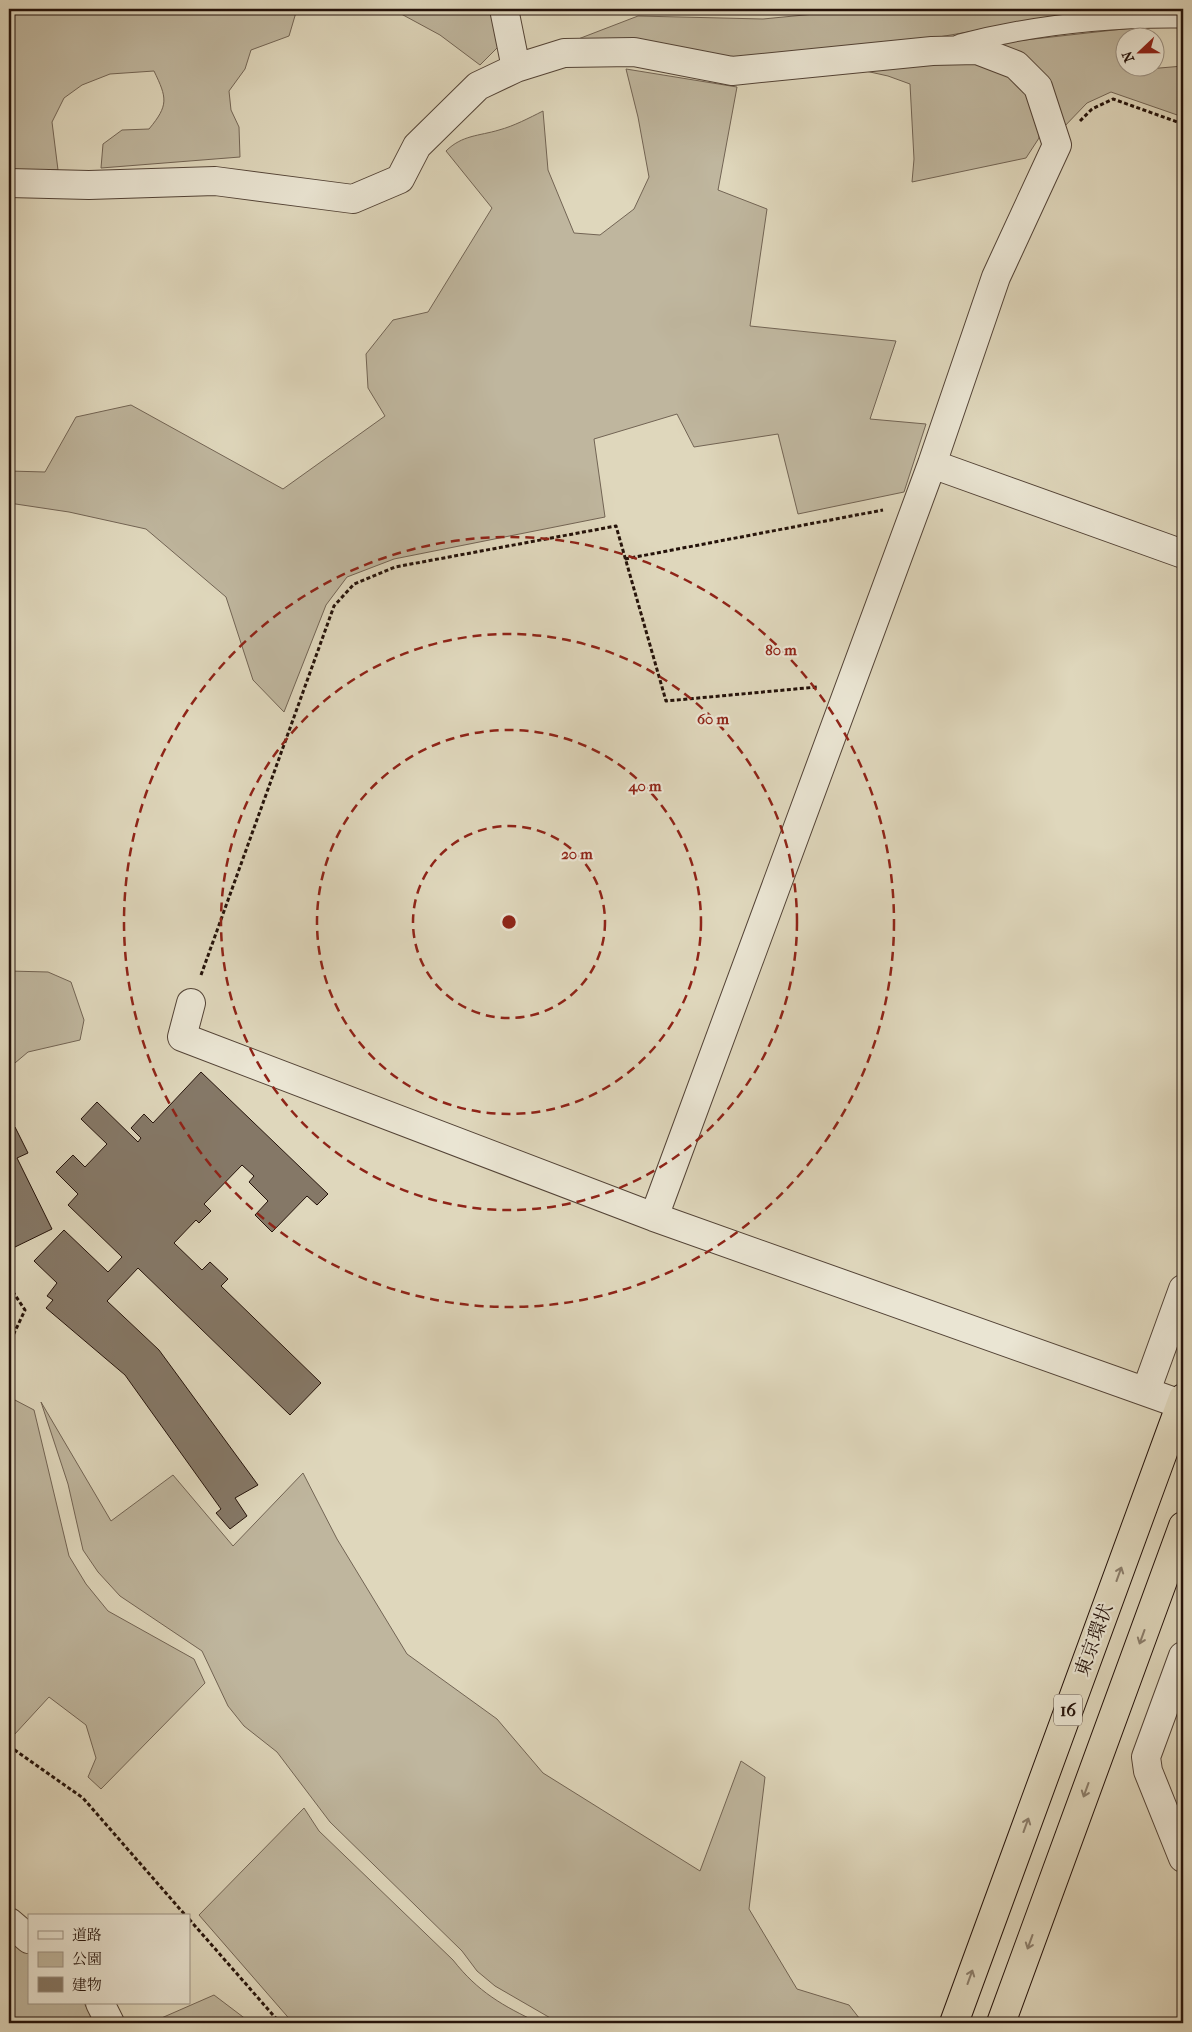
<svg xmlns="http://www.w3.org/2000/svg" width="1192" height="2032" viewBox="0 0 1192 2032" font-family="'IM FELL French Canon','Noto Serif JP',serif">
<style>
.green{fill:#bfb69e;stroke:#726454}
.building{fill:#857867;stroke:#24120a}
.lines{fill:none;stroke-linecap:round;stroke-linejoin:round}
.service-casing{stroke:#534336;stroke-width:21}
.minor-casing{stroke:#534336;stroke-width:30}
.trunk-casing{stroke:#24120a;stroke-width:30}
.path{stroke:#24120a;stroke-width:3;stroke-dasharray:4 2.5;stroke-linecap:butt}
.service{stroke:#eae5d3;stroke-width:19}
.minor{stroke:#eae5d3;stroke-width:28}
.trunk{stroke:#dfd7bc;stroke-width:28}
.oneway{stroke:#8b7e6c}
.ring{fill:none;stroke:#8f2418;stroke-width:2.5;stroke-dasharray:9 6}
.labels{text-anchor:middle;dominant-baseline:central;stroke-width:4.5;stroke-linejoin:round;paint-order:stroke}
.shield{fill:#eae5d3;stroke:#5f5146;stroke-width:1}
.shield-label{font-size:18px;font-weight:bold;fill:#24120a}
.street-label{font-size:19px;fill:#24120a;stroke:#eae5d3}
.centre{fill:#8f2418;stroke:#eae5d3;stroke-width:2.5}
.ring-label{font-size:15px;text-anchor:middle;font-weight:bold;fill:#8f2418;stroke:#eae5d3;stroke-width:4.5;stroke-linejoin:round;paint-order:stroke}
</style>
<rect width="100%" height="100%" fill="#dfd7bc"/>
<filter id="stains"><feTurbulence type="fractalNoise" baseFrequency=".004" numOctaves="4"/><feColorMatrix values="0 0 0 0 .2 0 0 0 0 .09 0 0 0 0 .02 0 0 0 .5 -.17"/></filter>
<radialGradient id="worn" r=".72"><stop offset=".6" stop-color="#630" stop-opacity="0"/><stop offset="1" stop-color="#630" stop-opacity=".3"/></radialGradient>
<path class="green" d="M 9,9 L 297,9 L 289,36 L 251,50 L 245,69 L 229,91 L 231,110 L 239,127 L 240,157 L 101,168 L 103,144 L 122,130 L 149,129 C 169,105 167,98 154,71 L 110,74 L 82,85 L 64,98 L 52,122 L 58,170 L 9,170 Z
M 392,9 L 494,9 L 498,47 L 480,65 L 440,35 Z
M 866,9 L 1183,9 L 1074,14 L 927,39 L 731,62 L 573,41 L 638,16 L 763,19 Z
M 1132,28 L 1143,28 L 1144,37 L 1124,38 L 1124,68 L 1148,69 L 1183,66 L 1183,117 L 1111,92 L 1087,103 L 1061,130 L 992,47 L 1007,42 Z
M 966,60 L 1006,70 L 1029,90 L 1039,118 L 1039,138 L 1026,158 L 912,182 L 914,159 L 910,84 L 888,76 L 852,68 Z
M 626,69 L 737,87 L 718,190 L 767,209 L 750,326 L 896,341 L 870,419 L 926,424 L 904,492 L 798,514 L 778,434 L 694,447 L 677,414 L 594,439 L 605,517 L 394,559 L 347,577 L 326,605 L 284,712 L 253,680 L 226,597 L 146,529 L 69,512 L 9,503 L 9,471 L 45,472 L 76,417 L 131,405 L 283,489 L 385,416 L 368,388 L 366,354 L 393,320 L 428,312 L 492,208 L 446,151 C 462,135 479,136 499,130 C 514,126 529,118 543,111 L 548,170 L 574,233 L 600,235 L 634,209 L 649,177 L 638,117 Z
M 9,971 L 48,972 L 71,982 L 84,1020 L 80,1040 L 28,1052 L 9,1068 Z
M 13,1399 L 34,1410 L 69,1556 L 86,1584 L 108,1611 L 194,1659 L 205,1683 L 101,1789 L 88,1777 L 96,1758 L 86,1725 L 49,1697 L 14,1735 L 9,1731 L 9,1408 Z
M 41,1402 L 111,1521 L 173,1475 L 233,1546 L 303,1473 L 337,1539 L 407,1654 L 497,1719 L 543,1773 L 700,1871 L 741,1761 L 765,1777 L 749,1909 L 797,1989 L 849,2005 L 863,2023 L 559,2023 L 495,1986 L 477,1971 L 462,1951 L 330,1822 L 277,1752 L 244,1726 L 228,1706 L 202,1651 L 120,1596 L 98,1572 L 83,1550 L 68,1484 Z
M 304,1808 L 319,1831 L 453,1960 C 478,1992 503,2006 539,2023 L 293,2023 L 199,1915 Z
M 9,1935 L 29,1953 L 29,2003 L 84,2003 L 95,2023 L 9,2023 Z
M 214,1995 L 251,2023 L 150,2023 Z"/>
<path class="building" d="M 201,1072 L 328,1194 L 317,1205 L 307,1196 L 272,1232 L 255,1215 L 268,1201 L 249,1182 L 254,1176 L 242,1165 L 204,1204 L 211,1211 L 199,1223 L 196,1220 L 174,1243 L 202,1270 L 210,1262 L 228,1279 L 221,1286 L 321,1383 L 290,1415 L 138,1268 L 107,1301 L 159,1350 L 258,1485 L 235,1498 L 247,1516 L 230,1529 L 216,1513 L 221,1509 L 125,1375 L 46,1308 L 53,1300 L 47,1296 L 57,1283 L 34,1261 L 64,1230 L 108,1272 L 122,1257 L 68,1205 L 78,1194 L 56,1172 L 73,1155 L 85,1167 L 107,1144 L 81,1119 L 97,1102 L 138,1142 L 141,1138 L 131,1128 L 144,1114 L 153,1123 Z
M 15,1127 L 28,1153 L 17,1158 L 52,1229 L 13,1248 L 9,1239 L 9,1130 Z"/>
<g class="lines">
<g class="service-casing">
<path id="service" d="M 960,44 C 1033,25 1108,17 1183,18"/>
</g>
<g class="minor-casing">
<path id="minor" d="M 504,9 L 516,68
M 9,183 L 89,185 L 215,181 L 353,199 L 400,179 L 417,146 L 478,86 L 516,68 L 564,53 L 634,52 L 732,71 L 932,51 L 977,50 L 1016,65 L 1038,87 L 1057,145 L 996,277 L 932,464 L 654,1217
M 932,464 L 1183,554
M 191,1003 L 182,1037 L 654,1217 L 1183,1405
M 1146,1391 L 1183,1289
M 1183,1656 L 1146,1757 L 1148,1771 L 1183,1858
M 9,1922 L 29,1939
M 100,2003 L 110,2023"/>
</g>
<g class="trunk-casing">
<path id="trunk" d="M 954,2023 L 1183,1398
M 1001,2023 L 1183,1526"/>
</g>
<path class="path" d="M 1080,121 L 1092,109 L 1113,99 L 1183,124
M 625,559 L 883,510
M 201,975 L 334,606 L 354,584 L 395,567 L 616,526 L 666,701 L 817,687
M 9,1286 L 25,1310 L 9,1344
M 9,1746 L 83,1798 L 186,1916
M 189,1919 L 280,2023"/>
<use href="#service" class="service"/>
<use href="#minor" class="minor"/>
<use href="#trunk" class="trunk"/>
</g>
<defs><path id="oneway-shaft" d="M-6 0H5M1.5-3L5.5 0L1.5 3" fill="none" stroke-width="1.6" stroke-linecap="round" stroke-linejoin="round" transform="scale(1.25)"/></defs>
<g class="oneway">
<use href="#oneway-shaft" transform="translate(1119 1574) rotate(-70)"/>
<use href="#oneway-shaft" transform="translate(1142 1637) rotate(110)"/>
<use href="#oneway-shaft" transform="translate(1086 1790) rotate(110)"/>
<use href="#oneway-shaft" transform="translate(1026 1825) rotate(-70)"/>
<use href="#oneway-shaft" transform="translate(1030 1942) rotate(110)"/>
<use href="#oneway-shaft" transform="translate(970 1977) rotate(-70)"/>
</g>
<g class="ring">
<circle cx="509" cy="922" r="96"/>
<circle cx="509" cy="922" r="192"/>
<circle cx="509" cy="922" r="288"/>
<circle cx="509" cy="922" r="385"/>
</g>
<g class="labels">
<rect class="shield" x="1054" y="1694.5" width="28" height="31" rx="4"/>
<g class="shield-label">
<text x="1068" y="1710">16</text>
</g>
<g class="street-label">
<text transform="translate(1094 1640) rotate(-70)">東京環状</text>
</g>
</g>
<circle cx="509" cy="922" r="8" class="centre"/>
<g class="ring-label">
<text x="781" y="655">80 m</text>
<text x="713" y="724">60 m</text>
<text x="645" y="791">40 m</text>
<text x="577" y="859">20 m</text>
</g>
<rect width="1192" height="2032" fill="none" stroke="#dfd7bc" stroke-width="30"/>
<rect x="10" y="10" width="1172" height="2012" fill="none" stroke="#24120a" stroke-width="2.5"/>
<rect x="15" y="15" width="1162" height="2002" fill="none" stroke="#24120a"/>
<rect x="28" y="1914" width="162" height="90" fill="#eae5d3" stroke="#9b9183"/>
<rect x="38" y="1931" width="25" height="8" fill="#eae5d3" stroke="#9b9183"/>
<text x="72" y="1940" font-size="15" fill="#24120a">道路</text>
<rect x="38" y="1952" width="25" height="15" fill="#bfb69e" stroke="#9b9183"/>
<text x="72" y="1964" font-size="15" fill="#24120a">公園</text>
<rect x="38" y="1977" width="25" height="15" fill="#857867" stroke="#9b9183"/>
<text x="72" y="1990" font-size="15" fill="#24120a">建物</text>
<g transform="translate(1140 52) rotate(248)"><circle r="24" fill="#eae5d3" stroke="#9b9183"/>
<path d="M0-4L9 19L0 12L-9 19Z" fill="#8f2418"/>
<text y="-8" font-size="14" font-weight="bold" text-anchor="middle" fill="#24120a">N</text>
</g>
<rect width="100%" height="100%" filter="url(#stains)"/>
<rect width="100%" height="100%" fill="url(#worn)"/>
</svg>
